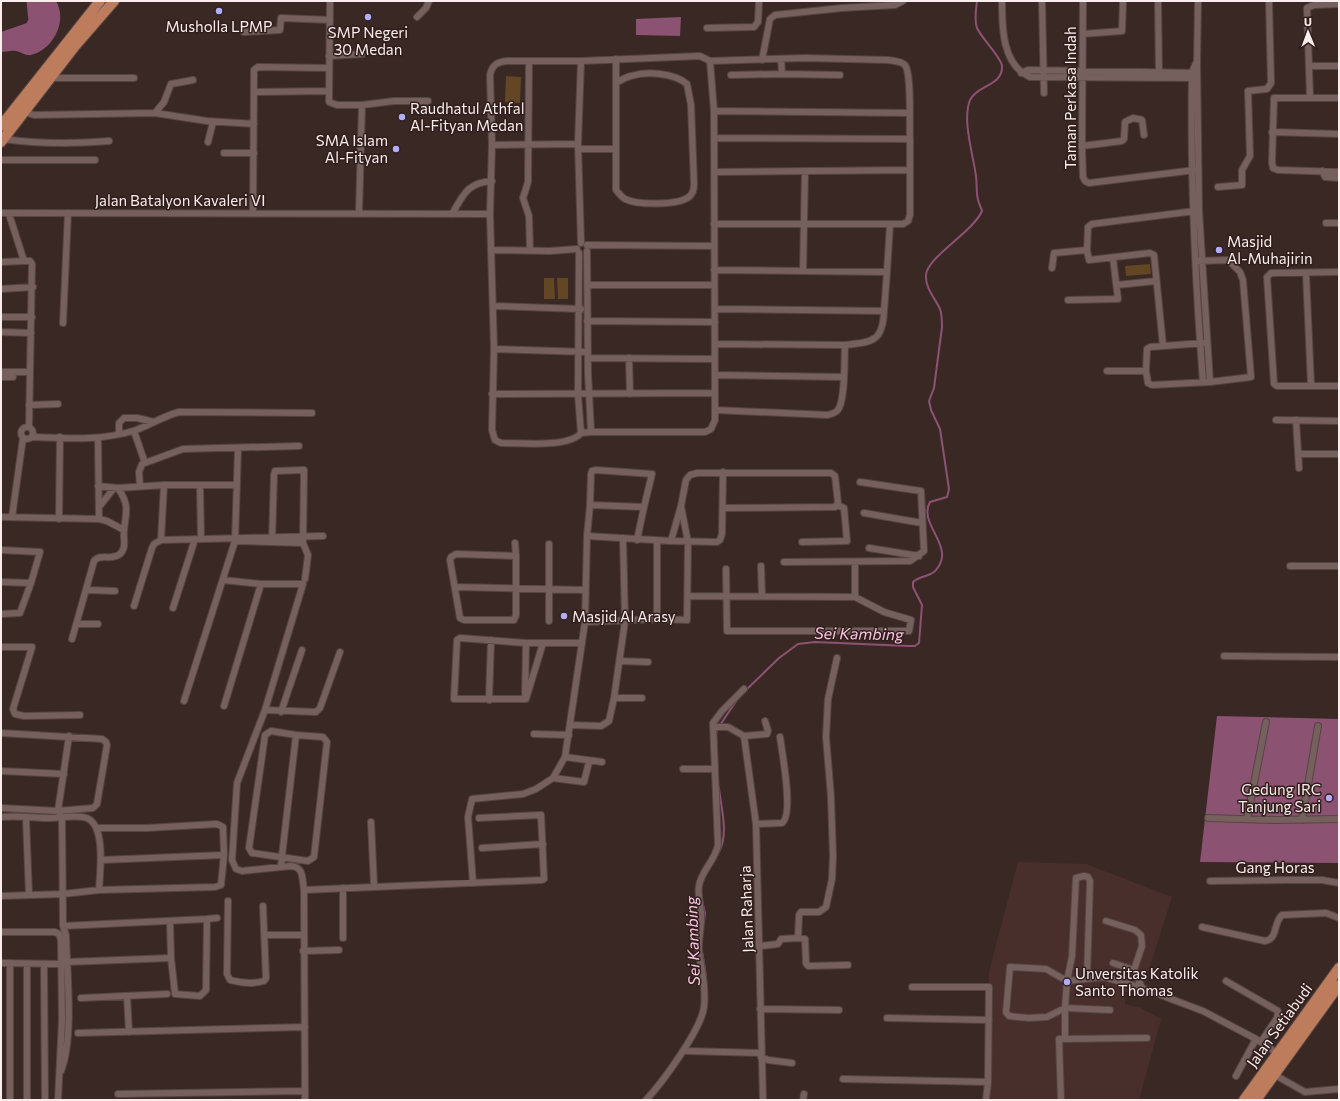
<svg xmlns="http://www.w3.org/2000/svg" width="1340" height="1101" viewBox="0 0 1340 1101" font-family="Commissioner,sans-serif">
<style>
.built{fill:#492f2c}
.green{fill:#634623}
.water{fill:#8b5371}
.lines{fill:none;stroke-linecap:round;stroke-linejoin:round}
.stream{stroke:#8b5371;stroke-width:2}
.river{stroke:#8b5371;stroke-width:11}
.street-casing{stroke:#554543;stroke-width:8}
.primary-casing{stroke:#554543;stroke-width:12}
.street{stroke:#76605d;stroke-width:6}
.primary{stroke:#bd7c5c;stroke-width:10}
.poi-dot{fill:#b0aefa;stroke:#301e1c;stroke-width:1.5}
.labels{text-anchor:middle;dominant-baseline:central;stroke-width:3;stroke-linejoin:round;paint-order:stroke}
.poi-label{font-size:15px;fill:#faedeb;stroke:#301e1c;text-anchor:start}
.street-label{font-size:15px;fill:#faedeb;stroke:#301e1c}
.water-label{font-size:16px;font-style:italic;fill:#fac5e0;stroke:#301e1c}
</style>
<rect width="100%" height="100%" fill="#3a2825"/>
<path class="built" d="M 1018,862 L 1086,864 L 1172,897 L 1142,992 L 1124,992 L 1125,1004 L 1141,1008 L 1161,1019 L 1139,1100 L 985,1100 L 989,972 Z"/>
<path class="green" d="M 506,76 L 521,77 L 520,103 L 505,102 Z
M 1150,264 L 1151,274 L 1126,276 L 1125,266 Z
M 544,278 L 554,278 L 555,299 L 544,299 Z
M 557,278 L 568,278 L 568,299 L 558,299 Z"/>
<path class="water" d="M 26,1 L 56,1 C 68,21 53,50 31,55 C 25,56 22,52 16,51 C 11,50 6,52 1,52 L 1,32 L 27,23 L 33,16 L 33,9 Z
M 681,17 L 680,36 L 636,35 L 636,19 Z
M 1217,716 L 1339,719 L 1339,863 L 1200,862 Z"/>
<g class="lines">
<path class="stream" d="M 745,691 L 779,658 L 798,644 L 815,642 L 908,646 L 915,646 L 919,643 L 922,605 L 913,587 L 913,582 C 919,576 929,577 935,571 C 958,547 917,525 930,502 L 947,497 L 949,489 L 940,429 L 931,410 L 929,401 L 934,388 L 942,327 C 942,321 942,314 940,309 C 935,298 925,288 926,275 C 927,257 973,232 982,211 C 981,207 979,204 978,200 C 976,192 977,183 976,176 C 973,154 962,120 970,100 C 977,85 1003,86 1002,66 C 1001,57 982,39 977,28 C 974,20 976,10 977,1
M 720,725 L 739,697
M 718,729 L 716,733 L 718,776
M 719,788 C 721,808 729,834 719,852
M 701,896 L 705,913 L 704,923
M 702,951 L 706,976"/>
<path class="river" d="M 30,28 L 34,21 L 32,1"/>
<g class="street-casing">
<path id="street" d="M 330,1 L 329,102 L 337,105 L 362,105 L 359,213
M 1002,1 C 1002,27 1002,65 1030,77 L 1196,78
M 1042,1 L 1044,93
M 1083,1 L 1082,146 L 1083,177 L 1085,181 L 1089,183 L 1195,170
M 1158,1 L 1159,75
M 1198,1 L 1197,62 L 1199,211 L 1210,382
M 417,17 L 426,8 L 429,1
M 707,28 L 754,27 L 758,22 L 759,1
M 244,32 L 280,30 L 281,18 L 330,20
M 1083,34 L 1122,31 L 1123,1
M 329,56 L 362,54
M 700,56 L 710,61 L 714,111 L 715,420 L 711,429 L 705,432 L 591,432 L 581,433 C 569,448 521,443 501,443 L 495,440 L 492,430 L 494,349 L 490,214 L 492,145 L 490,75 C 492,65 497,62 507,61 L 581,61 Z
M 616,59 L 616,190 C 619,193 621,197 625,199 C 637,205 679,206 690,196 C 693,193 694,189 694,184 L 691,105 L 687,84 C 674,73 647,71 631,76 C 626,77 621,80 616,83
M 781,59 L 782,74 L 840,75
M 762,60 L 770,19 L 775,15 L 842,8 L 895,5 L 903,1
M 529,61 L 528,182 L 523,198 L 529,216 L 530,250
M 581,61 L 578,144 L 581,243
M 710,61 L 805,58 L 888,60 C 894,61 901,61 905,65 C 912,74 909,126 910,139 L 715,138
M 1196,63 L 1192,72 C 1190,176 1195,279 1203,382
M 1309,66 L 1339,66
M 1021,73 L 1028,70 L 1196,73
M 731,75 L 782,74
M 52,78 L 134,78
M 255,92 L 328,91
M 1310,98 L 1307,8 L 1314,5 L 1339,4
M 1339,98 L 1274,98 L 1272,162 L 1273,168 L 1278,170 L 1339,172
M 362,105 L 394,101 L 428,101
M 714,111 L 909,113
M 25,112 L 34,115 L 155,113 L 207,121 L 254,124
M 155,113 L 164,102 L 171,84 L 193,80
M 1272,132 L 1339,134
M 3,139 C 38,144 75,144 109,141
M 208,142 L 213,122
M 492,145 L 578,144
M 1082,146 L 1122,141 L 1124,139 L 1125,122 L 1133,118 L 1142,120 L 1144,135
M 578,149 L 615,149
M 224,153 L 254,153
M 1,160 L 95,160
M 1322,171 L 1325,177 L 1339,178
M 716,172 L 910,170 L 910,139
M 1218,187 L 1242,185 L 1242,170 L 1250,156 L 1248,91 L 1267,89 L 1271,83 L 1269,1
M 1,213 L 490,214
M 253,213 L 254,70 L 258,67 L 328,68
M 9,214 L 24,261 L 30,261 L 32,264 L 29,427
M 452,214 C 464,194 467,183 492,181
M 1326,223 L 1339,223
M 714,224 L 903,224 L 908,221 L 910,215 L 910,170
M 587,245 L 714,246
M 491,250 L 550,251 L 577,249
M 587,251 L 588,373 L 591,432
M 579,253 L 578,395 L 581,433
M 1,262 L 24,261
M 1052,268 L 1054,253 L 1087,250
M 714,270 L 887,272 L 884,311
M 803,271 L 805,171
M 887,272 L 890,224
M 1339,272 L 1271,273 L 1267,277 L 1274,384 L 1277,386 L 1339,386
M 1306,273 L 1311,385
M 588,285 L 714,285
M 1117,285 L 1156,281
M 1,289 L 33,287
M 1068,300 L 1118,299 L 1113,258
M 493,306 L 581,309
M 715,309 L 884,311 C 883,342 872,342 845,345 C 844,359 846,402 837,411 C 835,413 831,414 828,415 L 715,410
M 1,317 L 32,317
M 587,321 L 715,322
M 63,323 L 68,213
M 1,332 L 31,333
M 715,344 L 845,345
M 1163,346 L 1154,255 L 1150,253 L 1089,260 L 1087,250 L 1088,227 L 1092,224 L 1195,211
M 494,349 L 587,352
M 588,358 L 714,359
M 629,358 L 630,394
M 1107,371 L 1146,371 L 1147,349 L 1150,347 L 1204,343
M 1146,371 L 1148,383 L 1152,385 L 1210,382 L 1251,377 L 1243,280 L 1240,272 L 1228,260 L 1198,261
M 1,372 L 30,372
M 715,375 L 843,377
M 1,377 L 13,377
M 492,394 L 715,393
M 29,405 L 58,404
M 1276,420 L 1339,421
M 1296,420 L 1299,468
M21 433a6 6 0 1 1 12 0a6 6 0 1 1-12 0Z
M 134,431 L 145,463
M 119,434 L 119,423 L 124,418 L 137,418 L 154,422
M 32,437 C 66,438 100,441 133,431 C 149,426 163,416 179,412 L 312,413
M 98,438 L 99,519 L 107,521 L 124,530
M 1298,454 L 1339,454
M 200,485 L 201,539
M 98,486 L 118,488 L 164,485 L 237,485
M 140,486 L 139,472 L 142,464 L 183,449 L 299,446
M 590,505 L 591,474 L 592,471 L 596,470 L 652,474 L 644,507
M 99,507 L 114,488
M 864,513 L 922,523
M 1,517 L 99,519
M 12,517 L 23,438
M 59,519 L 60,437
M 587,536 L 671,541 L 681,506 L 686,480 L 690,475 L 697,473 L 831,473 L 835,476 L 838,503 L 835,507 L 723,508
M 161,540 L 164,485
M 235,541 L 303,543
M 272,541 L 274,475 L 275,471 L 304,470 L 303,543 L 308,555 L 305,579
M 671,541 L 717,542 L 720,540 L 722,534 L 723,472
M 657,542 L 657,619
M 802,542 L 847,541 L 844,508 L 837,505
M 515,543 L 516,556
M 869,548 L 919,556
M 1,550 L 40,552 L 31,583 L 20,613 L 1,614
M 456,554 L 516,556 L 516,615 L 514,620 L 464,620 L 460,618 L 450,560 L 451,557 Z
M 784,562 L 910,561 L 924,551 L 921,491 L 860,482
M 761,566 L 762,596
M 1290,566 L 1339,566
M 223,580 L 261,584 L 303,584 L 265,710 L 237,783 L 232,860 L 236,869 L 242,871 L 291,866 C 304,867 302,879 304,890 L 305,1100
M 1,582 L 31,583
M 455,587 L 585,590
M 87,590 L 115,591
M 688,596 L 855,597 L 884,612 L 911,620 L 909,631 L 727,631 L 726,569
M 855,597 L 855,562
M 134,606 L 152,548 L 154,544 L 161,540 L 323,536
M 173,608 L 195,539
M 549,621 L 549,544
M 585,622 L 657,619 L 687,620 L 688,542 L 681,506
M 77,624 L 98,624
M 72,639 L 94,561 C 100,553 112,561 120,554 C 127,548 123,538 124,530 C 126,511 130,506 118,488
M 543,643 L 526,699 L 454,699 L 457,640 L 460,638 L 526,643 L 582,643
M 1,647 L 32,647 L 13,709 L 15,714 L 24,716 L 80,715
M 1224,656 L 1339,657
M 837,658 L 828,699 L 826,737 L 831,797 L 833,856 L 832,879 L 826,907 L 819,912 L 801,912 L 799,915 L 798,938 L 805,939 L 806,963 L 808,966 L 848,965
M 620,661 L 648,662
M 525,697 L 526,643
M 614,698 L 642,698
M 489,700 L 491,640
M 184,701 L 235,541 L 238,449
M 224,706 L 261,584
M 265,710 L 316,712 L 320,708 L 340,652
M 281,712 L 302,650
M 571,725 L 601,726 L 609,721 L 614,698 L 625,621 L 623,538
M 713,727 L 728,727 L 744,736
M 1,733 L 102,739 L 106,742 L 107,745 L 97,804 L 93,808 L 58,811 L 1,808
M 534,734 L 569,735
M 744,736 L 756,824 L 763,1100
M 744,736 L 767,734 L 768,731 L 765,721
M 565,757 L 602,762
M 683,769 L 715,769
M 1,771 L 64,774
M 553,778 L 584,782 L 589,762
M 1,817 C 17,815 34,818 50,818 C 62,818 75,814 87,818 C 106,826 100,873 99,890
M 26,818 L 29,895
M 1208,818 L 1276,820 L 1339,819
M 1247,819 L 1266,722
M 1302,820 L 1318,726
M 371,822 L 374,886
M 756,824 L 782,823 C 794,815 782,752 780,737
M 482,848 L 543,844
M 101,860 L 224,855
M 281,866 L 282,856 L 296,735 L 271,731 L 265,735 L 249,848 L 252,853 L 308,861 L 314,857 L 327,742 L 323,737 L 296,735
M 1210,881 L 1287,880 L 1322,880 L 1339,883
M 473,883 L 468,817 L 472,799 L 523,794 L 536,789 L 553,778 L 565,757 L 585,622 L 587,536 L 590,505 L 644,507 L 637,540
M 304,890 L 542,880 L 544,879 L 541,815 L 479,818
M 1,896 L 63,894 L 99,890 L 215,887 L 221,885 L 224,855 L 223,827 L 217,824 L 147,828 L 97,828
M 228,901 L 227,974 L 230,980 C 241,983 254,984 264,981 L 266,978 L 263,906
M 207,919 L 217,918
M 1106,921 L 1135,930 L 1141,935 L 1142,946 L 1134,970 L 1142,988
M 63,926 L 207,919 L 206,990 L 200,996 L 175,994 L 171,958 L 170,921
M 1202,927 L 1265,941 C 1278,939 1273,923 1282,915 L 1326,913 L 1339,918
M 1,932 L 55,932 L 59,934 L 61,940 L 62,1020 L 58,1100
M 265,935 L 304,935
M 343,938 L 343,888
M 761,946 L 778,944 L 781,939 L 798,938
M 303,951 L 339,950
M 67,962 L 171,958
M 1,963 L 62,964
M 1113,963 L 1134,970
M 27,964 L 27,1100
M 44,964 L 45,1100
M 1087,978 L 1090,881 L 1088,877 L 1084,876 L 1076,878 L 1072,956 L 1067,981 L 1046,969 L 1010,967 L 1006,1012 L 1009,1016 L 1028,1018 L 1047,1017 L 1065,1008 L 1110,1010
M 1226,981 L 1278,1011 L 1277,1018 L 1261,1042
M 912,987 L 989,987 L 988,1082 L 986,1100
M 127,996 L 129,1032
M 81,998 L 167,994
M 760,1009 L 839,1010
M 887,1018 L 989,1020
M 78,1033 L 305,1027
M 1065,1039 L 1065,1008 L 1067,981 L 1104,977 L 1142,988 L 1203,1011 L 1256,1039 L 1280,1055
M 687,1051 L 761,1053
M 761,1057 L 768,1060 L 792,1063
M 61,1071 C 74,1039 67,972 66,935 L 63,926 L 62,818 L 58,811 L 69,736
M 1275,1075 L 1305,1092 L 1339,1089
M 1236,1076 L 1256,1039
M 843,1079 L 988,1082
M 118,1094 L 304,1091
M 10,1100 L 10,963
M 646,1100 C 662,1083 701,1030 704,1007 C 706,989 702,971 699,953 C 698,942 701,930 701,919 C 702,908 697,897 699,886 C 701,871 715,861 718,845 L 713,723 L 722,711 L 744,689
M 803,1100 L 804,1094
M 1061,1100 L 1059,1039 L 1147,1038"/>
</g>
<g class="primary-casing">
<path id="primary" d="M 1,126 L 100,1
M 1,142 L 75,46 L 114,1
M 1244,1100 L 1339,968
M 1256,1100 L 1339,985"/>
</g>
<use href="#street" class="street"/>
<use href="#primary" class="primary"/>
</g>
<g class="poi-dot">
<circle cx="219" cy="11" r="4"/>
<circle cx="368" cy="17" r="4"/>
<circle cx="402" cy="117" r="4"/>
<circle cx="396" cy="149" r="4"/>
<circle cx="1219" cy="250" r="4"/>
<circle cx="564" cy="616" r="4"/>
<circle cx="1329" cy="798" r="4"/>
<circle cx="1067" cy="982" r="4"/>
</g>
<g class="labels">
<g class="poi-label">
<text x="219" y="26" text-anchor="middle">Musholla LPMP</text>
<text x="368" y="32" text-anchor="middle">SMP Negeri<tspan x="368" dy="17">30 Medan</tspan></text>
<text x="410" y="108">Raudhatul Athfal<tspan x="410" dy="17">Al-Fityan Medan</tspan></text>
<text x="388" y="140" text-anchor="end">SMA Islam<tspan x="388" dy="17">Al-Fityan</tspan></text>
<text x="1227" y="241">Masjid<tspan x="1227" dy="17">Al-Muhajirin</tspan></text>
<text x="572" y="616">Masjid Al Arasy</text>
<text x="1321" y="789" text-anchor="end">Gedung IRC<tspan x="1321" dy="17">Tanjung Sari</tspan></text>
<text x="1075" y="973">Unversitas Katolik<tspan x="1075" dy="17">Santo Thomas</tspan></text>
</g>
<g class="street-label">
<text transform="translate(1070 98) rotate(-90)">Taman Perkasa Indah</text>
<text x="180" y="200">Jalan Batalyon Kavaleri VI</text>
<text x="1275" y="867">Gang Horas</text>
<text transform="translate(746 909) rotate(-92)">Jalan Raharja</text>
<text transform="translate(1279 1025) rotate(-54)">Jalan Setiabudi</text>
</g>
<g class="water-label">
<text transform="translate(859 633) rotate(1)">Sei Kambing</text>
<text transform="translate(692 941) rotate(-92)">Sei Kambing</text>
</g>
</g>
<rect width="1340" height="1101" fill="none" stroke="#faedeb" stroke-width="4"/>
<g transform="translate(1308 32) rotate(359)" stroke="#301e1c" stroke-width="3" paint-order="stroke">
<path d="M0-3L7 15L0 10L-7 15Z" fill="#faedeb"/>
<text y="-6" font-size="11" font-weight="bold" text-anchor="middle" fill="#faedeb">U</text>
</g>
</svg>
